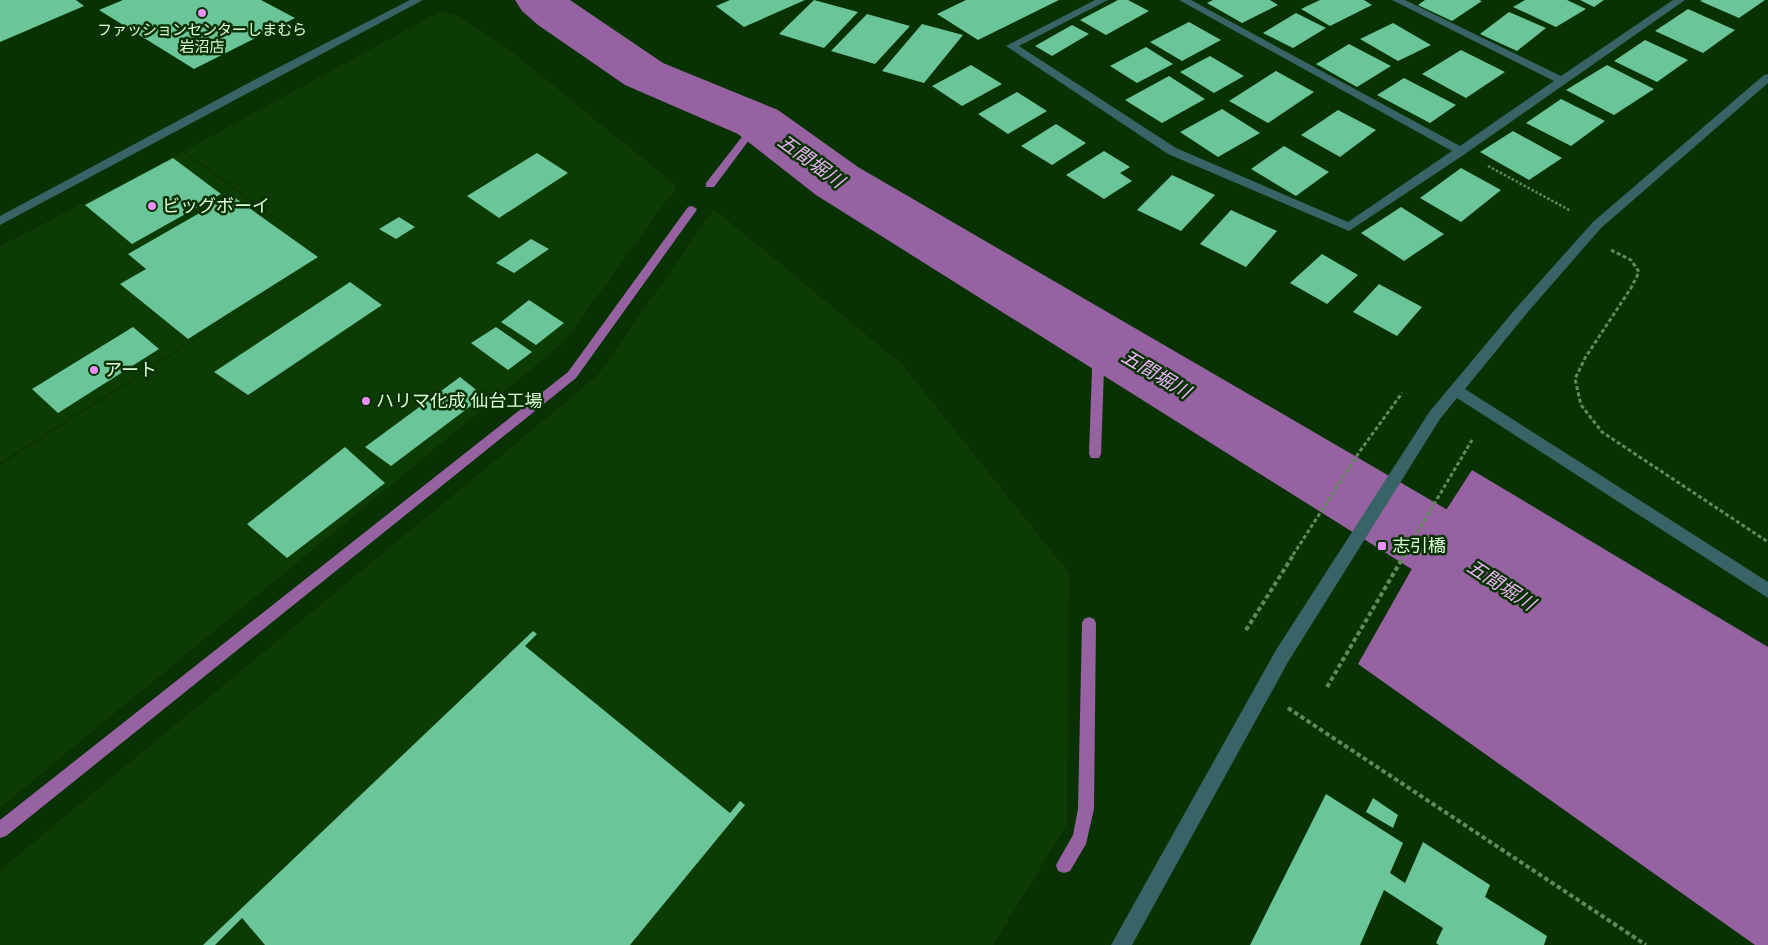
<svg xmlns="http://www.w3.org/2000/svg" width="1768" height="945" viewBox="0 0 1768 945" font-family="Rubik,'Noto Sans JP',sans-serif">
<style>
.built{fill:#0d3b04}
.water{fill:#9662a1}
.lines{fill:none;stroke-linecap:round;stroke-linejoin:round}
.stream{fill:#9662a1;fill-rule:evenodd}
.river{fill:#9662a1;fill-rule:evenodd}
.building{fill:#6ac598}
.path-far2{stroke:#63885d;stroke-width:2.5;stroke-dasharray:2.5 2;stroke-linecap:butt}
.path-far1{stroke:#63885d;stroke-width:3;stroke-dasharray:4 2.5;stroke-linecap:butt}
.path{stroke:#63885d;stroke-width:4;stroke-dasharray:4.5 3;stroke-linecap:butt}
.minor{fill:#386467;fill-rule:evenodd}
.poi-dot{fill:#ea8dfd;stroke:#083202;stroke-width:2}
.labels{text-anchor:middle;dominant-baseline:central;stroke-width:5;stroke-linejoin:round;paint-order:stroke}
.far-poi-label{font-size:15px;fill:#dffcda;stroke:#083202}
.poi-label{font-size:18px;fill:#dffcda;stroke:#083202;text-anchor:start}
.water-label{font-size:19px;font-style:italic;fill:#eeb5fa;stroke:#083202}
</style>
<rect width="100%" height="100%" fill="#083202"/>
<path class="built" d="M 439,12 L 452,13 L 501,43 L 677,186 L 564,342 L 0,808 L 0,465 L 327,255 L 184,151 Z
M 183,152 L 326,255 L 0,463 L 0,246 Z
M 714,209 L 903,365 L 1069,573 L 1067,824 L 993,945 L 0,945 L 0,870 L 597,376 Z"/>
<path class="water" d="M 1472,470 L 1768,647 L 1768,945 L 1755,945 L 1358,664 L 1439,521 Z"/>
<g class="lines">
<path class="stream" d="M 758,119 L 763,122 L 761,124 L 714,187 L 706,187 L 706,183 L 755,120 Z
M 692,206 L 697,209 L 696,211 L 576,378 L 6,836 L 0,838 L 0,820 L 568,372 L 688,207 Z
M 1099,337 L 1105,341 L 1101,454 L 1099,458 L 1091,458 L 1089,454 L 1093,341 Z
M 1089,617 L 1094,619 L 1096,623 L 1094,809 L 1086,844 L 1070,871 L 1064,873 L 1058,871 L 1056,865 L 1073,835 L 1078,809 L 1082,623 L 1084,619 Z"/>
<path class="river" d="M 515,0 L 570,0 L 663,63 L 778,110 L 858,167 L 1477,527 L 1546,569 L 1558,595 L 1546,621 L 1517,631 L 1488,621 L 1421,575 L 816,195 L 738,134 L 625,85 L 538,25 L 522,11 Z"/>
</g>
<path class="building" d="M 0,0 L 76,0 L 84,6 L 0,42 Z
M 123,0 L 261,0 L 295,18 L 194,69 L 99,10 Z
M 730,0 L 805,0 L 744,27 L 716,6 Z
M 814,0 L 858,12 L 824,48 L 779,34 Z
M 966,0 L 1059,0 L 978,40 L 937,14 Z
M 1118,0 L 1128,0 L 1149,11 L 1106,35 L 1080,20 Z
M 1213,0 L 1270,0 L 1278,5 L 1242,23 L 1207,3 Z
M 1320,0 L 1364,0 L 1372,5 L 1330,26 L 1301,9 Z
M 1425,0 L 1479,0 L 1482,1 L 1452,21 L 1418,5 Z
M 1525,0 L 1567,0 L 1586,9 L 1556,27 L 1513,7 Z
M 1580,0 L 1604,0 L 1594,7 Z
M 1702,0 L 1765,0 L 1739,18 L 1700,1 Z
M 1688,9 L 1735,30 L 1703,53 L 1655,31 Z
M 1509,12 L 1546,28 L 1517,51 L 1480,34 Z
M 1296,13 L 1326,28 L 1293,48 L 1263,33 Z
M 867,14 L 910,26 L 875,64 L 831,51 Z
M 1189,22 L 1221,40 L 1182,61 L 1150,42 Z
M 1393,23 L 1431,45 L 1398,61 L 1360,39 Z
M 922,24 L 963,35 L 924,83 L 882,71 Z
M 1072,25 L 1089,34 L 1052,56 L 1035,46 Z
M 1645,40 L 1688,60 L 1657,82 L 1614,61 Z
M 1349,44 L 1391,66 L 1357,87 L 1316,64 Z
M 1146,47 L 1173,64 L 1137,83 L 1110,66 Z
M 1461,50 L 1505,72 L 1466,98 L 1422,74 Z
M 1210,56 L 1244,76 L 1214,93 L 1180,72 Z
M 971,65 L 1002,84 L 962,106 L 932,86 Z
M 1607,65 L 1654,89 L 1614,115 L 1566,90 Z
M 1276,71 L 1314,92 L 1268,123 L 1229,101 Z
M 1169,76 L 1205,99 L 1162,123 L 1125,100 Z
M 1404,78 L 1456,105 L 1430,123 L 1377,95 Z
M 1017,92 L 1047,111 L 1008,134 L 978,114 Z
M 1561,99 L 1605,121 L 1571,146 L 1526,123 Z
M 1222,109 L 1260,133 L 1218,157 L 1180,132 Z
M 1338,110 L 1376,130 L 1340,157 L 1301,135 Z
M 1056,124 L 1086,143 L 1052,165 L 1021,146 Z
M 1513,131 L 1562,158 L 1529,180 L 1480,152 Z
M 1284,146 L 1329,172 L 1296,196 L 1251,169 Z
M 1104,151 L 1130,167 L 1120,173 L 1132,181 L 1104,199 L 1066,175 Z
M 537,153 L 568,173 L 499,218 L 467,196 Z
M 173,158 L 221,194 L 132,244 L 85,205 Z
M 1461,168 L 1501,190 L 1461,222 L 1420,198 Z
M 1172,175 L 1215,195 L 1181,231 L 1137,210 Z
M 231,195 L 318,257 L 188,339 L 120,284 L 146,269 L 128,254 Z
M 1401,207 L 1444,234 L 1404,261 L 1361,233 Z
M 1231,210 L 1277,231 L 1246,267 L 1200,244 Z
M 399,217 L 415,227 L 396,239 L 379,229 Z
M 531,239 L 549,249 L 514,273 L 496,263 Z
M 1322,254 L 1358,275 L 1327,304 L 1290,283 Z
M 350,282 L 382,305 L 248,395 L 214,372 Z
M 1379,284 L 1422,307 L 1397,336 L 1353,312 Z
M 529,300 L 564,323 L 536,345 L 501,322 Z
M 133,327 L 159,349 L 58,413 L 32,389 Z
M 496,327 L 532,352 L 508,370 L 471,343 Z
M 460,377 L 484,396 L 391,466 L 365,447 Z
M 345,447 L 385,483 L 287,558 L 247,524 Z
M 533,631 L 537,634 L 525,646 L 730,813 L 740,801 L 745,805 L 630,945 L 265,945 L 242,918 L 215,945 L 203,945 Z
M 1326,794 L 1403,843 L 1390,873 L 1405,883 L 1423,842 L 1490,885 L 1485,897 L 1547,936 L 1544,945 L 1439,945 L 1436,943 L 1443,928 L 1384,890 L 1360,945 L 1250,945 Z
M 1373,798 L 1398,815 L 1393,828 L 1366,812 Z"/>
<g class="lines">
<path class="path-far2" d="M 1488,166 L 1571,211"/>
<path class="path-far1" d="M 1611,250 L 1631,260 L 1639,272 L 1631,288 L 1585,358 L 1575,379 L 1581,405 L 1602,432 L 1768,542
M 1293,555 L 1360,451 L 1402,393
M 1404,555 L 1472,440"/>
<path class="path" d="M 1246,630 L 1294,554
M 1327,687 L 1405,554
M 1288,708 L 1646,945"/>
<path class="minor" d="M 410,0 L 423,0 L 0,225 L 0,216 L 258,78 Z
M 1095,0 L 1108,0 L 1019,46 L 1176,148 L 1348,222 L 1452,151 L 1179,0 L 1191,0 L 1460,146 L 1554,81 L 1392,0 L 1405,0 L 1561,76 L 1673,0 L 1685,0 L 1465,154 L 1349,231 L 1168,154 L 1006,46 Z
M 1768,74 L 1768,83 L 1601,228 L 1527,313 L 1465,389 L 1768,582 L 1768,598 L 1457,398 L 1440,419 L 1288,662 L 1132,945 L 1111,945 L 1276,650 L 1430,411 L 1517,307 L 1593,222 L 1764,75 Z"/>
</g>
<g class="poi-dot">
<circle cx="202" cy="13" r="5"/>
<circle cx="152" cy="206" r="5"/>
<circle cx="94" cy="370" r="5"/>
<circle cx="366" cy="401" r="5"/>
<rect x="1377" y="541" width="10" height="10" rx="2.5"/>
</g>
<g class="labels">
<g class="far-poi-label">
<text x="202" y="30">ファッションセンターしまむら<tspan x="202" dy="17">岩沼店</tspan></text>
</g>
<g class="poi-label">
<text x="162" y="206">ビッグボーイ</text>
<text x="104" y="370">アート</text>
<text x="376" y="401">ハリマ化成 仙台工場</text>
<text x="1392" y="546">志引橋</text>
</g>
<g class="water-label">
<text transform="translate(811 161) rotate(36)">五間堀川</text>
<text transform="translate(1156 374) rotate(31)">五間堀川</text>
<text transform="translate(1501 585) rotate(33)">五間堀川</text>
</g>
</g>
</svg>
